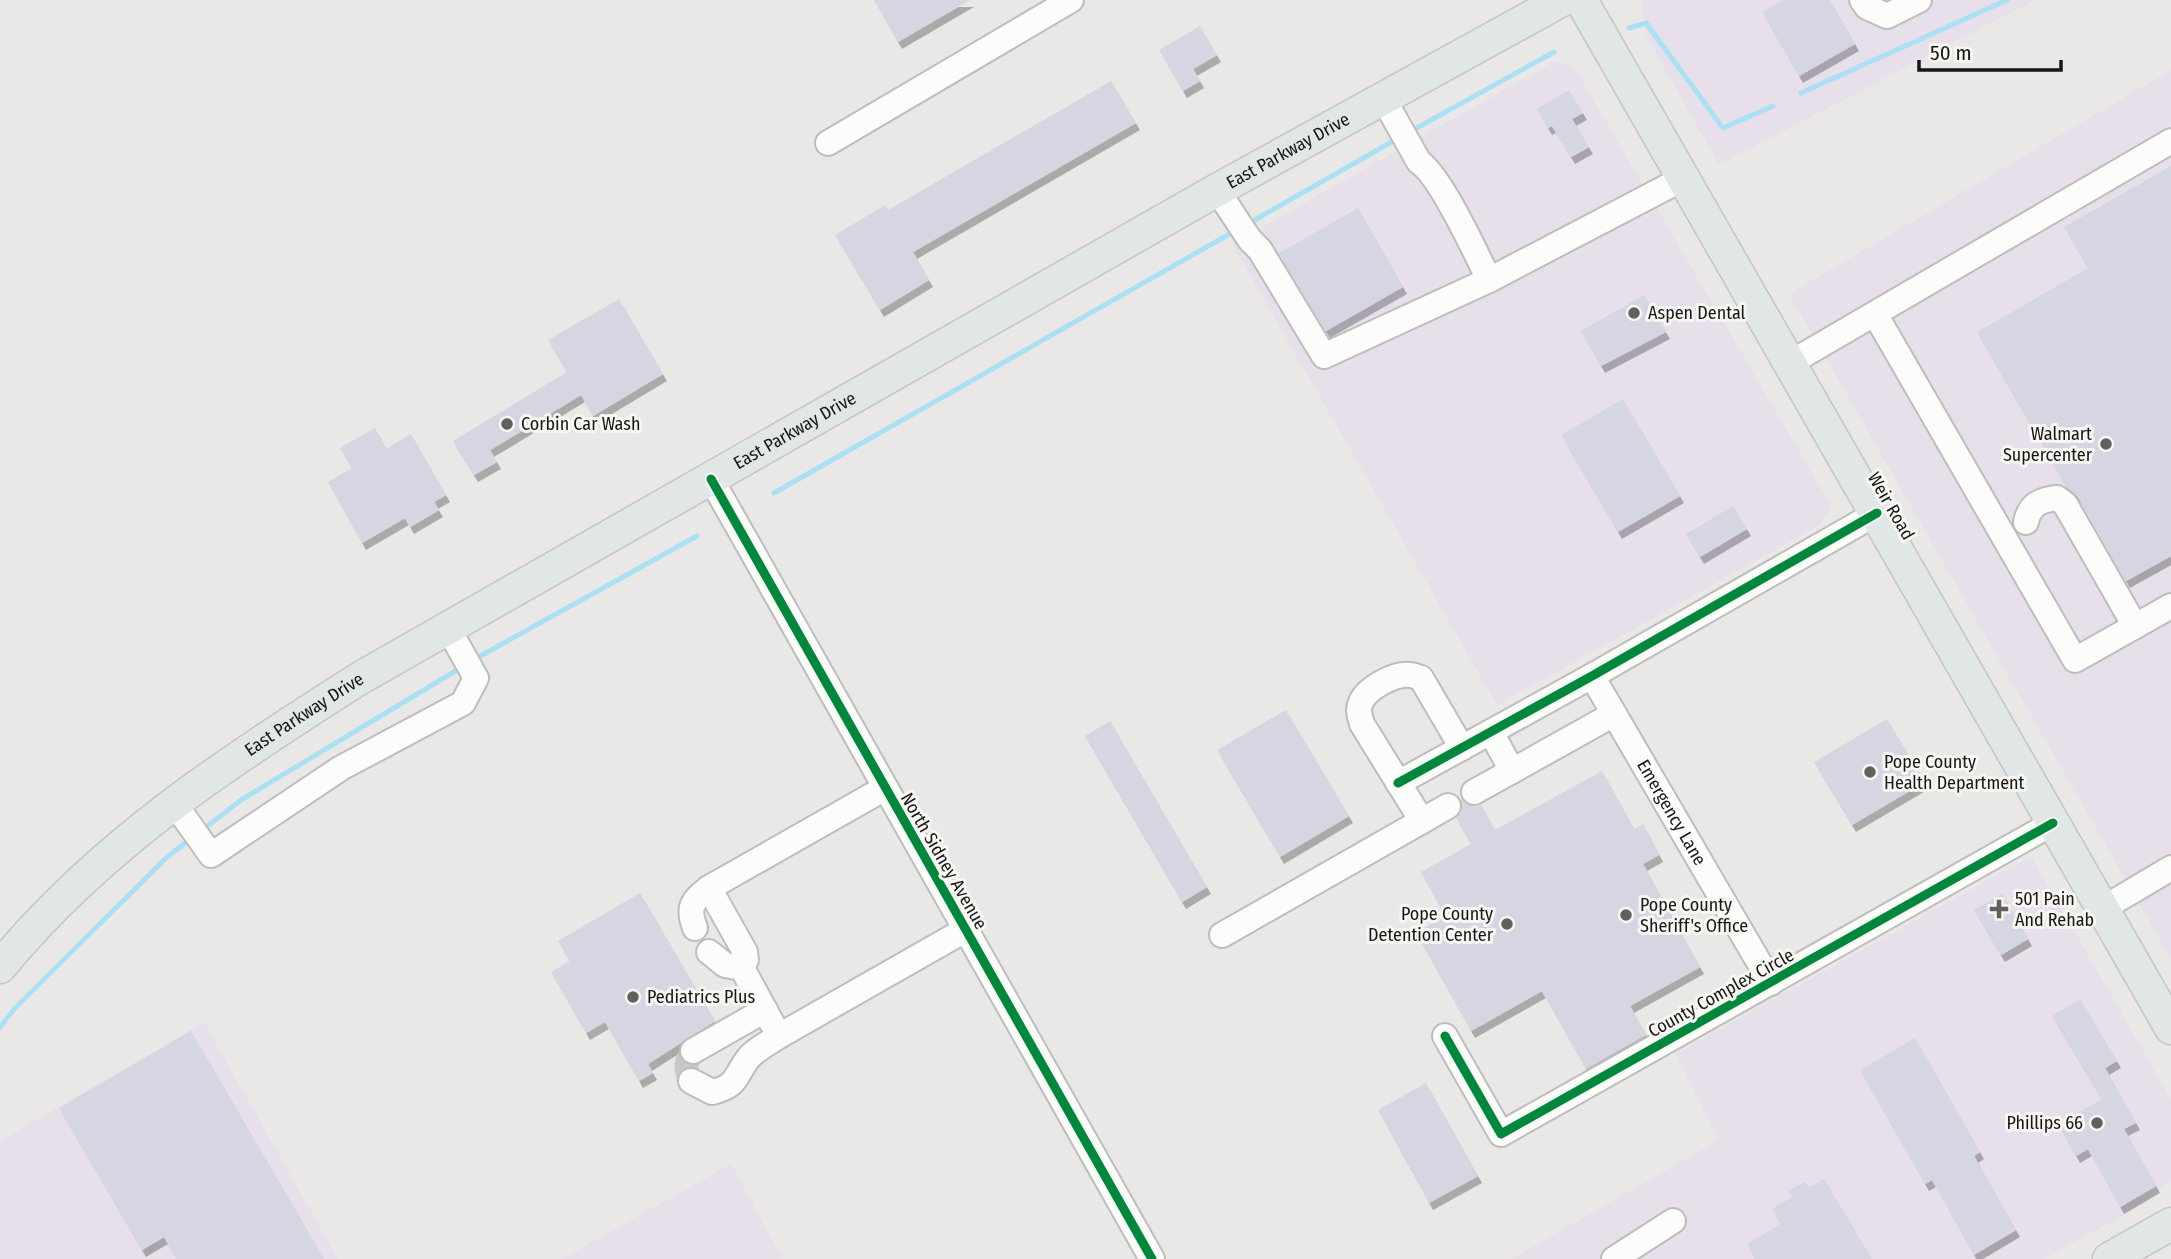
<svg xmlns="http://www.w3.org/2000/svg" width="2171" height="1259" viewBox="0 0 2171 1259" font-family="'Fira Sans Condensed',sans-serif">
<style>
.commercial{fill:#e7e0ea}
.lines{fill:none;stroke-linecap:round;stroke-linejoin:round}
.stream{stroke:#aae0f3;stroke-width:5}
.building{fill:#d6d6e3;filter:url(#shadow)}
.minor-tunnel{stroke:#c9c8c7;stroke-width:24;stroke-dasharray:24 12;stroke-linecap:butt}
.minor-casing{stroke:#bdbdbb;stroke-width:28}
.major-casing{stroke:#c4c4c3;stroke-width:35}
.minor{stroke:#fcfcfb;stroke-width:24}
.major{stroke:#e0e7e6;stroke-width:32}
.cycleway-casing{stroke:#f8f6f2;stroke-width:13}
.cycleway{stroke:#00873e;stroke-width:9}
.poi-dot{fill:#60605e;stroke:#f8f6f2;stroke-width:2.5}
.labels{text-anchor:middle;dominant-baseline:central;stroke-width:6;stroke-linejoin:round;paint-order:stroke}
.street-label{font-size:18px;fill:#161615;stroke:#f8f6f2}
.poi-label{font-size:18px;fill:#161615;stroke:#f8f6f2;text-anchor:start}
</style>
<defs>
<filter id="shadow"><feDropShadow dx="4" dy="7" stdDeviation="0" flood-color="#0004"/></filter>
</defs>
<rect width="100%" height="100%" fill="#e9e8e6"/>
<path class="commercial" d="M 1641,0 L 2035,0 L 1719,165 L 1647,37 Z
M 1557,60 L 1577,72 L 1832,507 L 1820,525 L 1497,705 L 1232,244 Z
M 2171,70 L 2171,959 L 1789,294 Z
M 2031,856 L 2171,1099 L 2171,1181 L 2135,1209 L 2044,1259 L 1511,1259 L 1719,1140 L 1676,1054 Z
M 204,1022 L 338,1259 L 0,1259 L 0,1141 Z
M 731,1164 L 783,1259 L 562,1259 Z"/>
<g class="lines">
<path class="stream" d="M 1629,28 L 1646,23 L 1723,128 L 1773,106
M 1801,93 L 2007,0
M 1413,130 L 1554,52
M 1251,222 L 1395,140
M 774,493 L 1233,232
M 473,660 L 697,536
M 201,831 L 241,800 L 462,667
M 0,1027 L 15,1008 L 165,859 L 190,839"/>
</g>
<path class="building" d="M 874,0 L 970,0 L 898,42 Z
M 1783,0 L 1830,0 L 1855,44 L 1799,76 L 1762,12 Z
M 1200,26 L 1217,55 L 1193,69 L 1200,81 L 1183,91 L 1159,50 Z
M 1111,81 L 1136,123 L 913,252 L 929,280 L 880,310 L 835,235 L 885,205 L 888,210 Z
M 1569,90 L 1583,113 L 1572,119 L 1589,147 L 1571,157 L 1552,126 L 1548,128 L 1537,109 Z
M 2171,166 L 2171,556 L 2126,581 L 2078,497 L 2066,486 L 1977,332 L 2088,268 L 2064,227 Z
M 1358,208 L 1403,287 L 1326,331 L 1279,253 Z
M 1644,295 L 1666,332 L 1601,366 L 1581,331 Z
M 619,299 L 663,374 L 593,416 L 581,395 L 490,450 L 497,462 L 474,475 L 453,441 L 567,372 L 548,340 Z
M 1623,399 L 1680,496 L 1618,532 L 1561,435 Z
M 375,428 L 386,449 L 411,434 L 446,495 L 434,502 L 439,510 L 410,527 L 405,518 L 362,543 L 328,482 L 352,468 L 340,448 Z
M 1733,506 L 1747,529 L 1700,557 L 1686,534 Z
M 1286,710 L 1349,816 L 1280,857 L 1217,750 Z
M 1887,719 L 1925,782 L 1852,825 L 1814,762 Z
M 1110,721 L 1207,887 L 1182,902 L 1085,736 Z
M 1602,771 L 1634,829 L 1643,824 L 1659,855 L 1643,864 L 1700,967 L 1630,1006 L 1646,1035 L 1586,1069 L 1542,991 L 1471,1031 L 1416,933 L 1445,916 L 1421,872 L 1471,844 L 1456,818 L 1461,813 L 1461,799 L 1473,807 L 1481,805 L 1495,830 Z
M 640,893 L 715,1021 L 648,1064 L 653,1073 L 639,1081 L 605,1022 L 586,1033 L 551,972 L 570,961 L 558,941 Z
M 2002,894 L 2028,939 L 2001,955 L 1974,910 Z
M 2080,999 L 2117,1061 L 2105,1068 L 2136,1123 L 2124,1129 L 2156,1186 L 2120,1207 L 2088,1149 L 2076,1156 L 2058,1124 L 2102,1099 L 2052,1016 Z
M 191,1031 L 324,1259 L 177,1259 L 164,1237 L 142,1250 L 59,1108 Z
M 1915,1038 L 1980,1152 L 1974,1156 L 2016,1230 L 1974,1255 L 1932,1180 L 1925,1184 L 1860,1070 Z
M 1426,1083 L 1478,1176 L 1429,1203 L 1378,1110 Z
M 1824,1179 L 1872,1259 L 1755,1259 L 1747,1244 L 1781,1224 L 1772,1209 L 1792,1197 L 1788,1191 L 1804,1182 L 1810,1187 Z"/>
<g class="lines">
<path class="minor-tunnel" d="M 691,1081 C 684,1069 685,1062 693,1051"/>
<g class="minor-casing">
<g id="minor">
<path d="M 1862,0 L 1867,7 L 1887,16 L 1919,0"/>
<path d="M 1383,98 L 1419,162 C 1440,175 1477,255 1489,280"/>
<path d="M 828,143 L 1071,0"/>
<path d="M 1217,190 L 1250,240 L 1260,250 L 1324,356 L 1489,280 L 1684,178"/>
<path d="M 1875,314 L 2075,660 L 2171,606"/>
<path d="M 1790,363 L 2171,141"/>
<path d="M 711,479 L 1152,1259"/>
<path d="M 2026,522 C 2030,504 2040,500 2057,498 L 2065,504 L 2135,626"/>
<path id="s1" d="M 1592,676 L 1771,983"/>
<path d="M 1512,771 L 1614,714"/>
<path d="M 1398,783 L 1592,676 L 1877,513"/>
<path d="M 1474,792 L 1512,771 L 1491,732"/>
<path d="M 174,803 L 211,855 L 341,768 L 463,703 L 476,678 L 448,628"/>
<path d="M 1422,821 L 1448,806"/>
<path d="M 709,888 L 745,952 L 746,960 L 742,968"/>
<path d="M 2102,909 L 2171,868"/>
<path d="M 695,928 C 687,907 692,901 709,888 L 885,788"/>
<path d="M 1222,935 L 1422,821 L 1362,724 C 1360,716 1357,710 1361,702 C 1367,688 1395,673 1410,675 C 1413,675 1417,677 1421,678 L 1462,748"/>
<path d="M 709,952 L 725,965 L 742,968 L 779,1036 L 965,930"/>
<path d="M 1445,1036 L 1501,1134 L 2053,823"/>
<path d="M 693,1051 L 765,1010"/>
<path d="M 691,1081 L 712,1092 C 737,1086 734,1078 747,1060 C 754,1050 769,1043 779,1036"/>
<path d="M 1614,1259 L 1673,1221"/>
</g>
</g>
<g class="major-casing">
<g id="major">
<path d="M 1581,0 L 2171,1028"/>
<path id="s2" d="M 0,967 C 99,846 230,760 362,677 L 1217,190 L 1562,0"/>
<path d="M 2109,1259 L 2171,1224"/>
</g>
</g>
<use href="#minor" class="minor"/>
<use href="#major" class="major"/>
<g class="cycleway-casing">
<path id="cycleway" d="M 711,479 L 1152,1259
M 1398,783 L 1592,676 L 1877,513
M 1445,1036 L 1501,1134 L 2053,823"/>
</g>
<use href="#cycleway" class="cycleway"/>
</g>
<g class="poi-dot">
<circle cx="1634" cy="313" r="7"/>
<circle cx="507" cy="424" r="7"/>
<circle cx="2106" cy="444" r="7"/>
<circle cx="1870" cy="772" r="7"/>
<path d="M1995.5 898.5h7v7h7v7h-7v7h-7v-7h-7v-7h7z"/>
<circle cx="1626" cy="915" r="7"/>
<circle cx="1507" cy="924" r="7"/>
<circle cx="633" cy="997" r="7"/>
<circle cx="2097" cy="1123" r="7"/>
</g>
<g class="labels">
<g class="street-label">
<text stroke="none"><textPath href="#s2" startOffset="1531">East Parkway Drive</textPath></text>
<text stroke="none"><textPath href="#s2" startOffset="964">East Parkway Drive</textPath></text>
<text transform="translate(1891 506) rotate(60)">Weir Road</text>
<text stroke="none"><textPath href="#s2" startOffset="397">East Parkway Drive</textPath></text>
<text stroke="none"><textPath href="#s1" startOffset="158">Emergency Lane</textPath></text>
<text transform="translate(944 861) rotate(60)">North Sidney Avenue</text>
<text transform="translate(1721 993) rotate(-29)">County Complex Circle</text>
</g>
<g class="poi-label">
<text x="1648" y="313">Aspen Dental</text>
<text x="521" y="424">Corbin Car Wash</text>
<text x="2092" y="434" text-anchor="end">Walmart<tspan x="2092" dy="21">Supercenter</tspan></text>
<text x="1884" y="762">Pope County<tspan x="1884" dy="21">Health Department</tspan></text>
<text x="2015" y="899">501 Pain<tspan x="2015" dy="21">And Rehab</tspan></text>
<text x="1640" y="905">Pope County<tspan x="1640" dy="21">Sheriff's Office</tspan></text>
<text x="1493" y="914" text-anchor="end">Pope County<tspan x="1493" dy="21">Detention Center</tspan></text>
<text x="647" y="997">Pediatrics Plus</text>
<text x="2083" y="1123" text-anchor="end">Phillips 66</text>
</g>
</g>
<path d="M1919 60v10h142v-10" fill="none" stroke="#161615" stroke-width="3.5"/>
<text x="1930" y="60" font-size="21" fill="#161615" stroke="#f8f6f2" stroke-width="5" paint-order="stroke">50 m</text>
</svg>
